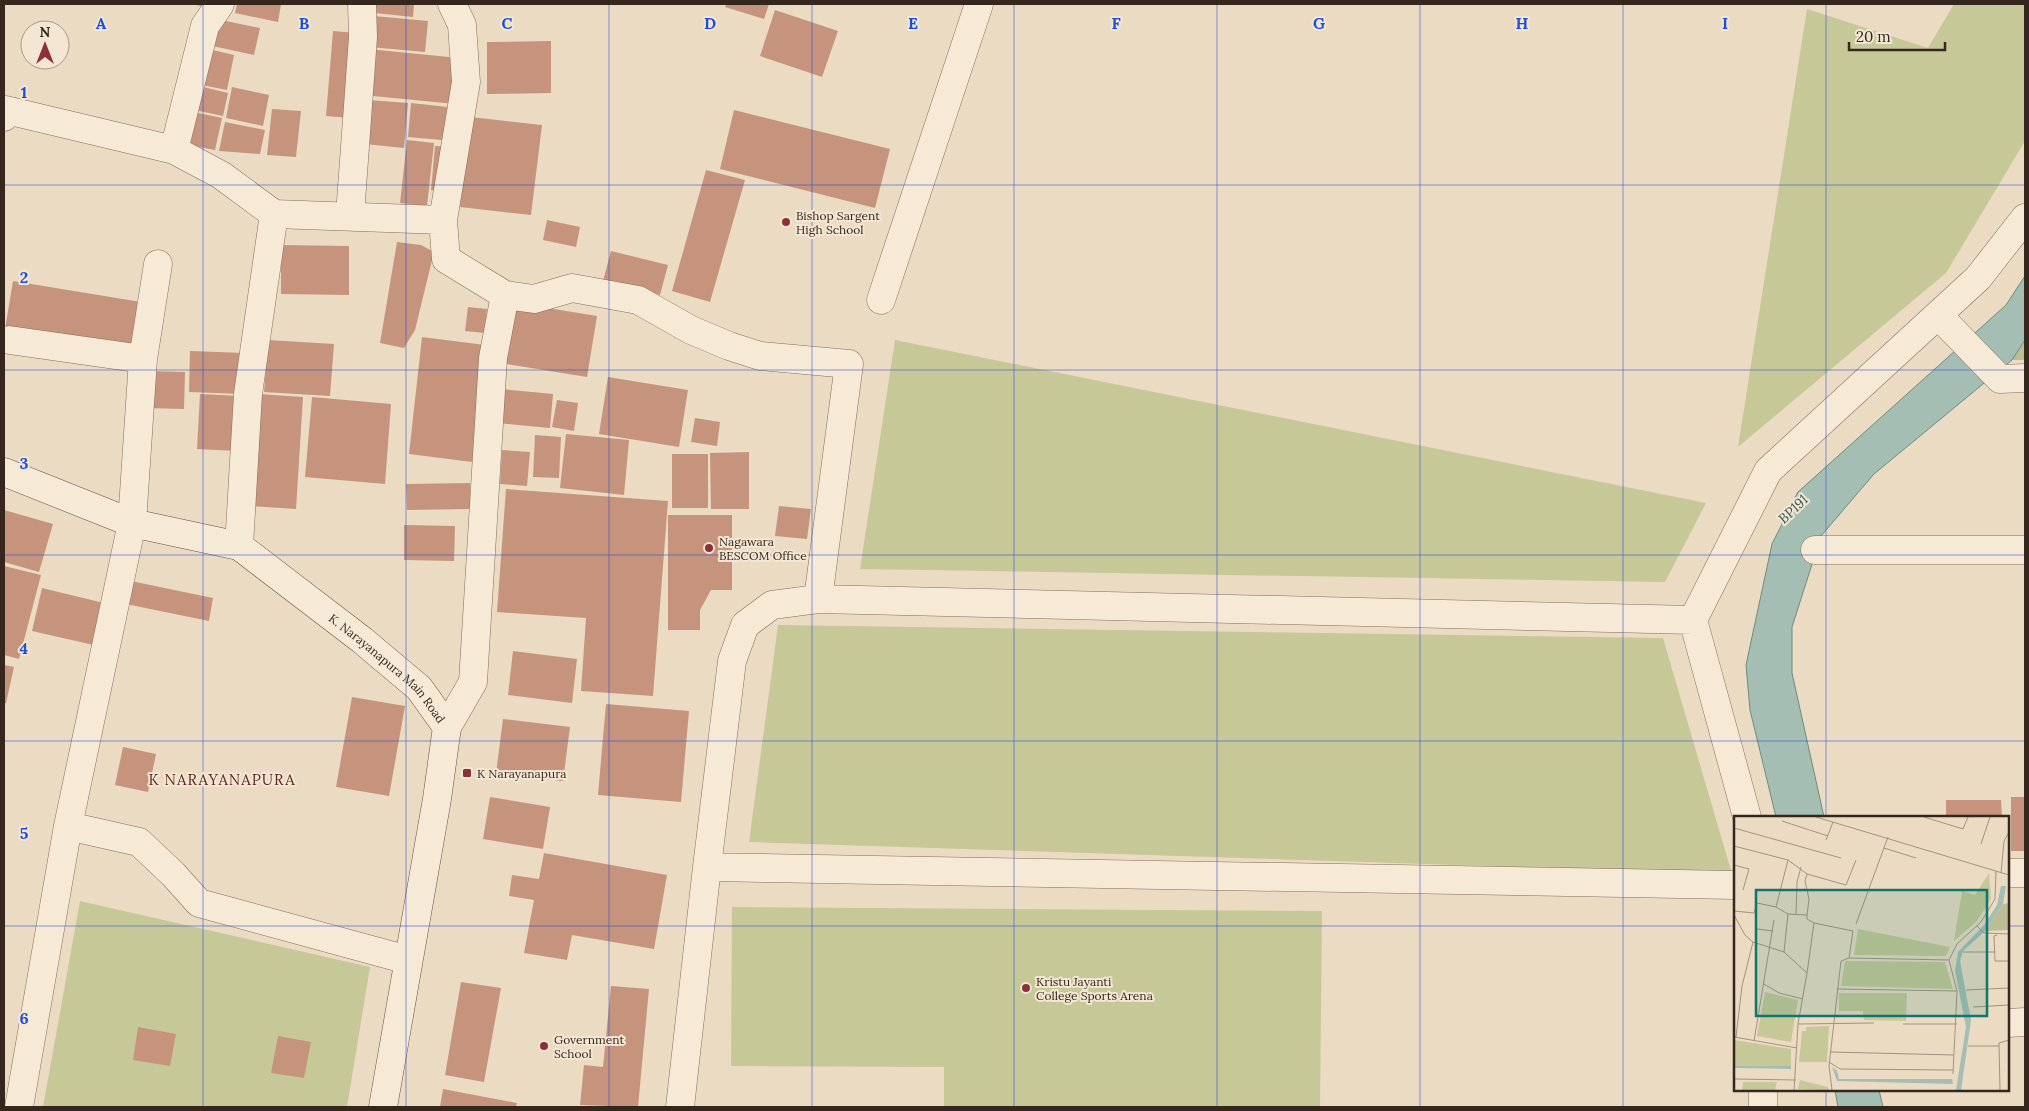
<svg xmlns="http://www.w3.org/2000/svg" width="2029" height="1111" viewBox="0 0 2029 1111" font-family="Lora,serif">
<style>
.green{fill:#c7c898}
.cemetery{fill:#bcbd97}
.water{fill:#a5beb4;stroke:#6d8b81}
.building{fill:#c6947c}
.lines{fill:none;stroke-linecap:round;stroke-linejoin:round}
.street-casing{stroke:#846d5b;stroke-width:29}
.secondary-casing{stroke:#654e3f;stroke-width:29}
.street{stroke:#f6e9d6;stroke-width:28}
.secondary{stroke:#f6e9d6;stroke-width:28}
.grid{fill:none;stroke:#1d4ed8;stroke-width:1;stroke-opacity:0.55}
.poi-dot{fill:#8e3039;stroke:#f3e6d2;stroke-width:2}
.labels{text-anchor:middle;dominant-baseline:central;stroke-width:4;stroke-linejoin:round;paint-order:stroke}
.poi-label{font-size:12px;fill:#35271e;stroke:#f3e6d2;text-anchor:start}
.street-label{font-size:12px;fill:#35271e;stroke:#f3e6d2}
.water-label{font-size:14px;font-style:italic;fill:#2f534d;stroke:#f3e6d2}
.quarter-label{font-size:15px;letter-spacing:1px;fill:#5e2821;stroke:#f3e6d2}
.inset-road{fill:none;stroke:#a29381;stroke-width:1}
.view{fill:#0f766e;fill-opacity:0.15;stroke:#0f766e;stroke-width:2.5}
.inset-edge{fill:none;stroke:#35271e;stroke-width:2.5}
.grid-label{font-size:16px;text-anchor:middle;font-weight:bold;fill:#1d4ed8;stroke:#f3e6d2;stroke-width:4;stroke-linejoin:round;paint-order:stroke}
</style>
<rect width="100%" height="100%" fill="#ebdbc3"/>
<path class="green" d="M 1954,4 L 2025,4 L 2025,141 L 1946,273 L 1738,447 L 1807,9 L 1928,48 Z
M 895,340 L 1706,503 L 1665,582 L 860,569 Z
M 778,625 L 1663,638 L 1732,874 L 749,842 Z
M 80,901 L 370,967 L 347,1107 L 43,1107 Z
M 732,907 L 1322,911 L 1320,1107 L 944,1107 L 944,1067 L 731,1066 Z"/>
<path class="cemetery" d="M 2025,340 L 2025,360 L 2012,360 Z"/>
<path class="water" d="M 2025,276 L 2025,340 L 2012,360 L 1874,474 L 1821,536 L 1792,627 L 1792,673 L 1824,817 L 1776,817 L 1750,710 L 1746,665 L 1772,544 L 1798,492 L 2006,305 Z
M 1835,1090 L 1879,1090 L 1883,1107 L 1838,1107 Z"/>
<path class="building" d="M 191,4 L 211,4 L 210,8 Z
M 237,4 L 281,4 L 278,22 L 235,13 Z
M 376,4 L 414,4 L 413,17 L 375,13 Z
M 727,4 L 769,4 L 764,19 L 725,7 Z
M 775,10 L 838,31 L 822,77 L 760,56 Z
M 374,16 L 428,21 L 425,52 L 370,47 Z
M 221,20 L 260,28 L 254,55 L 208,45 Z
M 333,31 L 357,33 L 350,118 L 326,116 Z
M 551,41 L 551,93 L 487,94 L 487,42 Z
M 204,48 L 234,55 L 227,90 L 197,84 Z
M 368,49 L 459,58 L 455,104 L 363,95 Z
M 195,85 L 228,93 L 223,116 L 190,109 Z
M 232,87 L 269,95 L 263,126 L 226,118 Z
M 369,100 L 408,103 L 404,148 L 365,144 Z
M 411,103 L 457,108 L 453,141 L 408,137 Z
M 272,109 L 301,111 L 296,157 L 267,155 Z
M 734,110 L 890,149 L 875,208 L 720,169 Z
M 189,111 L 222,118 L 215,150 L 182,144 Z
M 471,117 L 542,125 L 531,215 L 460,207 Z
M 225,122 L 265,130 L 260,154 L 219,151 Z
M 407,140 L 434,143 L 427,206 L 400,203 Z
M 435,146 L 452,147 L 447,192 L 431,190 Z
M 706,170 L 745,180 L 710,302 L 672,291 Z
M 547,220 L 580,227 L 576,247 L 543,240 Z
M 397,242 L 421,245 L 434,252 L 415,330 L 404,348 L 380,343 Z
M 281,245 L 349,246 L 349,295 L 281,294 Z
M 611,251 L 668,265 L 660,295 L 603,281 Z
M 13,281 L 141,302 L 132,350 L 5,329 Z
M 511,302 L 597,316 L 587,377 L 501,363 Z
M 468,307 L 487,309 L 484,333 L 465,331 Z
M 422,337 L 485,345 L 472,462 L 409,454 Z
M 268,340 L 334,344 L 330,396 L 264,392 Z
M 190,351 L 245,353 L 243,394 L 189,392 Z
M 147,371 L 185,372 L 184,409 L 146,408 Z
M 608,377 L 688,390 L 679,447 L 599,434 Z
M 501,389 L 553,394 L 550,428 L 498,423 Z
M 200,394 L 240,396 L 237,451 L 197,449 Z
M 259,394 L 303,397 L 296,509 L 252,506 Z
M 312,397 L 391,404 L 385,484 L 305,477 Z
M 557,400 L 578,403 L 574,431 L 552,427 Z
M 695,418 L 720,422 L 717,446 L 691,442 Z
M 566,434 L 629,440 L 624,495 L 560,488 Z
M 535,435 L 561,437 L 559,478 L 533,477 Z
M 502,450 L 530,452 L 527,486 L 500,484 Z
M 749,452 L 749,509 L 711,509 L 710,453 Z
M 672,454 L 708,454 L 708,508 L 672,508 Z
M 470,483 L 470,509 L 407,510 L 406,484 Z
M 506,489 L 668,501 L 653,696 L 581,691 L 586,618 L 497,612 Z
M 779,506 L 811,509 L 807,539 L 775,536 Z
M 4,510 L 53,524 L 39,572 L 4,562 Z
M 668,515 L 732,515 L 732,590 L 711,590 L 700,610 L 700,630 L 668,630 Z
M 404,525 L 455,526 L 454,561 L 404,560 Z
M 4,566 L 41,575 L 19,659 L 4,655 Z
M 126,580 L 213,598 L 209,621 L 121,603 Z
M 42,588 L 108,604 L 98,646 L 32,631 Z
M 513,651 L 577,659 L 572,703 L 508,695 Z
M 4,665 L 14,667 L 6,703 L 4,703 Z
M 352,697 L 405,706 L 389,796 L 336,787 Z
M 606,704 L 689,711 L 681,802 L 598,795 Z
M 503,719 L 570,727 L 563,781 L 496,773 Z
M 123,747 L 156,754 L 148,792 L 115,785 Z
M 490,797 L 550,807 L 543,849 L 483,839 Z
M 2011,797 L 2025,797 L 2025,851 L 2011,851 Z
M 1946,800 L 2001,800 L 2002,817 L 1946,817 Z
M 544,853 L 667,875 L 654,949 L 572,935 L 567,960 L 524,953 L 534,900 L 509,896 L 512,875 L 539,879 Z
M 461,982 L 501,988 L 484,1082 L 445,1075 Z
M 611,986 L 649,989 L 638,1107 L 580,1105 L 584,1065 L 603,1067 Z
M 138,1027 L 176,1034 L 170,1066 L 133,1060 Z
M 278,1036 L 311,1042 L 304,1078 L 271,1073 Z
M 443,1089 L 517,1103 L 516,1107 L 440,1107 Z"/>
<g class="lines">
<g class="street-casing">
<path id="street" d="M 4,117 L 6,110 L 174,150 L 221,175 L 274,214 L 443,220 L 446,259 L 505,295 L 534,299 L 572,288 L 638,300 L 691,330 L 729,346 L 760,356 L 849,364 L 818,599
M 174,150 L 205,26 L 220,4
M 350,215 L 363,37 L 362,4
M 443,220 L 466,82 L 462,25 L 452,4
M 881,300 L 979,4
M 1938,315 L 2000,379 L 2025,378
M 9,340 L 143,359
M 239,546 L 248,394 L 274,214
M 1815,550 L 2025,550
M 447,727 L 473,682 L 493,358 L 505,295
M 1747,817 L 1693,620 L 1768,471 L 1978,278 L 2025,218
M 68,826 L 139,842 L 173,874 L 199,903 L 408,960
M 707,867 L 1735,885
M 2008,873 L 2025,873
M 2008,1023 L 2025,1022
M 19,1107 L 68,826 L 132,523 L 143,359 L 158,264
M 680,1107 L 707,867 L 732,661 L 745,625 L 772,605 L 818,599 L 1693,620
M 1763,1107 L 1763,1090"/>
</g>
<g class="secondary-casing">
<g id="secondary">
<path id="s1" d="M 4,472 L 132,523 L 239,546 L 362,640 L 419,688 L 447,727 L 437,799 L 383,1107"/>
</g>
</g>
<use href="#street" class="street"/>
<use href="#secondary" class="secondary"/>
</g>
<path class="grid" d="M 203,4 L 203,1107M 406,4 L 406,1107M 609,4 L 609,1107M 812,4 L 812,1107M 1014,4 L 1014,1107M 1217,4 L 1217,1107M 1420,4 L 1420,1107M 1623,4 L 1623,1107M 1826,4 L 1826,817M 4,185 L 2025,185M 4,370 L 2025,370M 4,555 L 2025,555M 4,741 L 2025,741M 4,926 L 1735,926M 2008,926 L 2025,926M 1826,1090 L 1826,1107"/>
<g class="poi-dot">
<circle cx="786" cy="222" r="5"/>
<circle cx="709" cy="548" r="5"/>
<rect x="462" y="768" width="10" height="10" rx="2.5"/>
<circle cx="1026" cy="988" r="5"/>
<circle cx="544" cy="1046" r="5"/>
</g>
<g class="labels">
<g class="poi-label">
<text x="796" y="215">Bishop Sargent<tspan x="796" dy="14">High School</tspan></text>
<text x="719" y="541">Nagawara<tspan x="719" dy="14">BESCOM Office</tspan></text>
<text x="477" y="773">K Narayanapura</text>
<text x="1036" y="981">Kristu Jayanti<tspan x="1036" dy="14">College Sports Arena</tspan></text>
<text x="554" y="1039">Government<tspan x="554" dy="14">School</tspan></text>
</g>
<g class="street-label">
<text stroke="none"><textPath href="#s1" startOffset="440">K. Narayanapura Main Road</textPath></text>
</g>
<g class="water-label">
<text transform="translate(1793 509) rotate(-44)">BP191</text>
</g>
<g class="quarter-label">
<text x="222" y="779">K NARAYANAPURA</text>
</g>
</g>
<g transform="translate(1734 816)">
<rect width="275" height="275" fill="#ebdbc3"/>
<path d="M 255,57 L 257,83 L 243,105 L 220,125 L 228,75 L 241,79 ZM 124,113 L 216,131 L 212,140 L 120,139 ZM 111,145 L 211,146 L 219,173 L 107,170 ZM 31,176 L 64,184 L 57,226 L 23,220 ZM 105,177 L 173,177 L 172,205 L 130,204 L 129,195 L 105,195 ZM 95,210 L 93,246 L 65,246 L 68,215 L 72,215 L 72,211 ZM 0,224 L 57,233 L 57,250 L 0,250 ZM 66,264 L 94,271 L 95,274 L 64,273 ZM 9,266 L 43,266 L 41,274 L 8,274 Z" fill="#c7c898"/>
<path d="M 275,87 L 275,114 L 251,115 L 269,88 Z" fill="#bcbd97"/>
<path d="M 267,70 L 272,70 L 269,88 L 251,115 L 229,135 L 226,145 L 237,204 L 227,274 L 222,274 L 232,211 L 221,155 L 224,136 L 250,109 L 263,89 ZM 0,250 L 57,250 L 57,253 L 0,252 ZM 98,251 L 103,255 L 105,263 L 218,263 L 219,268 L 103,265 Z" fill="#a5beb4"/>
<path class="inset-road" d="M 82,1 L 275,59M 190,1 L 229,13 L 234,1M 48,5 L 94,20M 0,12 L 107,42M 92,24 L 99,6M 247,28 L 256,1M 0,30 L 54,44 L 73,58 L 112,69 L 122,44M 150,32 L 182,42M 0,49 L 15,53 L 9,74M 267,57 L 270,25 L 275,16M 73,58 L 71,65 L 75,83 L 73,99M 42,91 L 54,44M 0,95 L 20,97 L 23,87 L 42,91 L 54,98 L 73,99 L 73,103 L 80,107 L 119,115 L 115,142M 62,98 L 63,66 L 67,51M 0,99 L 11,119 L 19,126 L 50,136 L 73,157 L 64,208 L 60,274M 122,108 L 154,21M 243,110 L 250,117 L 275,118M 23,113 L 39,115M 263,119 L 260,120 L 261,145 L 275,145M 50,136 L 54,98M 229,136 L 261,136M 73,157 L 80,107M 30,168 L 45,177 L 69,183M 103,173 L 223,175M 232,174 L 275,172M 239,191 L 275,189M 64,208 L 140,207M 169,208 L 223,208M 0,221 L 63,232M 2,221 L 8,170 L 19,126M 20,225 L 40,104M 234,230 L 265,230M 96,236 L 220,239M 95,246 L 106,253 L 219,254M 219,258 L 223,175 L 215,144 L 223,128 L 247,106 L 261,83 L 262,55M 0,263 L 62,264M 98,274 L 95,250 L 107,145 L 115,142 L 215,144M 266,274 L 265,227 L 275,224"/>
<path class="view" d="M 22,74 L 253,74 L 253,200 L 22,200 Z"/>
<rect width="275" height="275" class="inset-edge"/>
</g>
<g class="grid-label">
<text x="101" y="29">A</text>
<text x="304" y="29">B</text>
<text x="507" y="29">C</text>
<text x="710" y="29">D</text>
<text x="913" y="29">E</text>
<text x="1116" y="29">F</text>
<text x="1319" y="29">G</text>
<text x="1522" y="29">H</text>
<text x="1725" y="29">I</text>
<text x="24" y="98">1</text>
<text x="24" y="283">2</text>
<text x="24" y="469">3</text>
<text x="24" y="654">4</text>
<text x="24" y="839">5</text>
<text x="24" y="1024">6</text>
</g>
<rect width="2029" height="1111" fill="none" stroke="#35271e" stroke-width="10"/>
<g transform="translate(45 45)"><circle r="24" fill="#f3e6d2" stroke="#a79a8a"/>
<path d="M0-4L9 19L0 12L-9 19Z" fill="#8e3039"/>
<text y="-8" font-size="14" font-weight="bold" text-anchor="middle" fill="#35271e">N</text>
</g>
<path d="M1849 42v8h96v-8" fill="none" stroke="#35271e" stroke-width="2.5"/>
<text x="1856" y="42" font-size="15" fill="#35271e" stroke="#f3e6d2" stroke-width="4" paint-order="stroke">20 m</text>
</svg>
